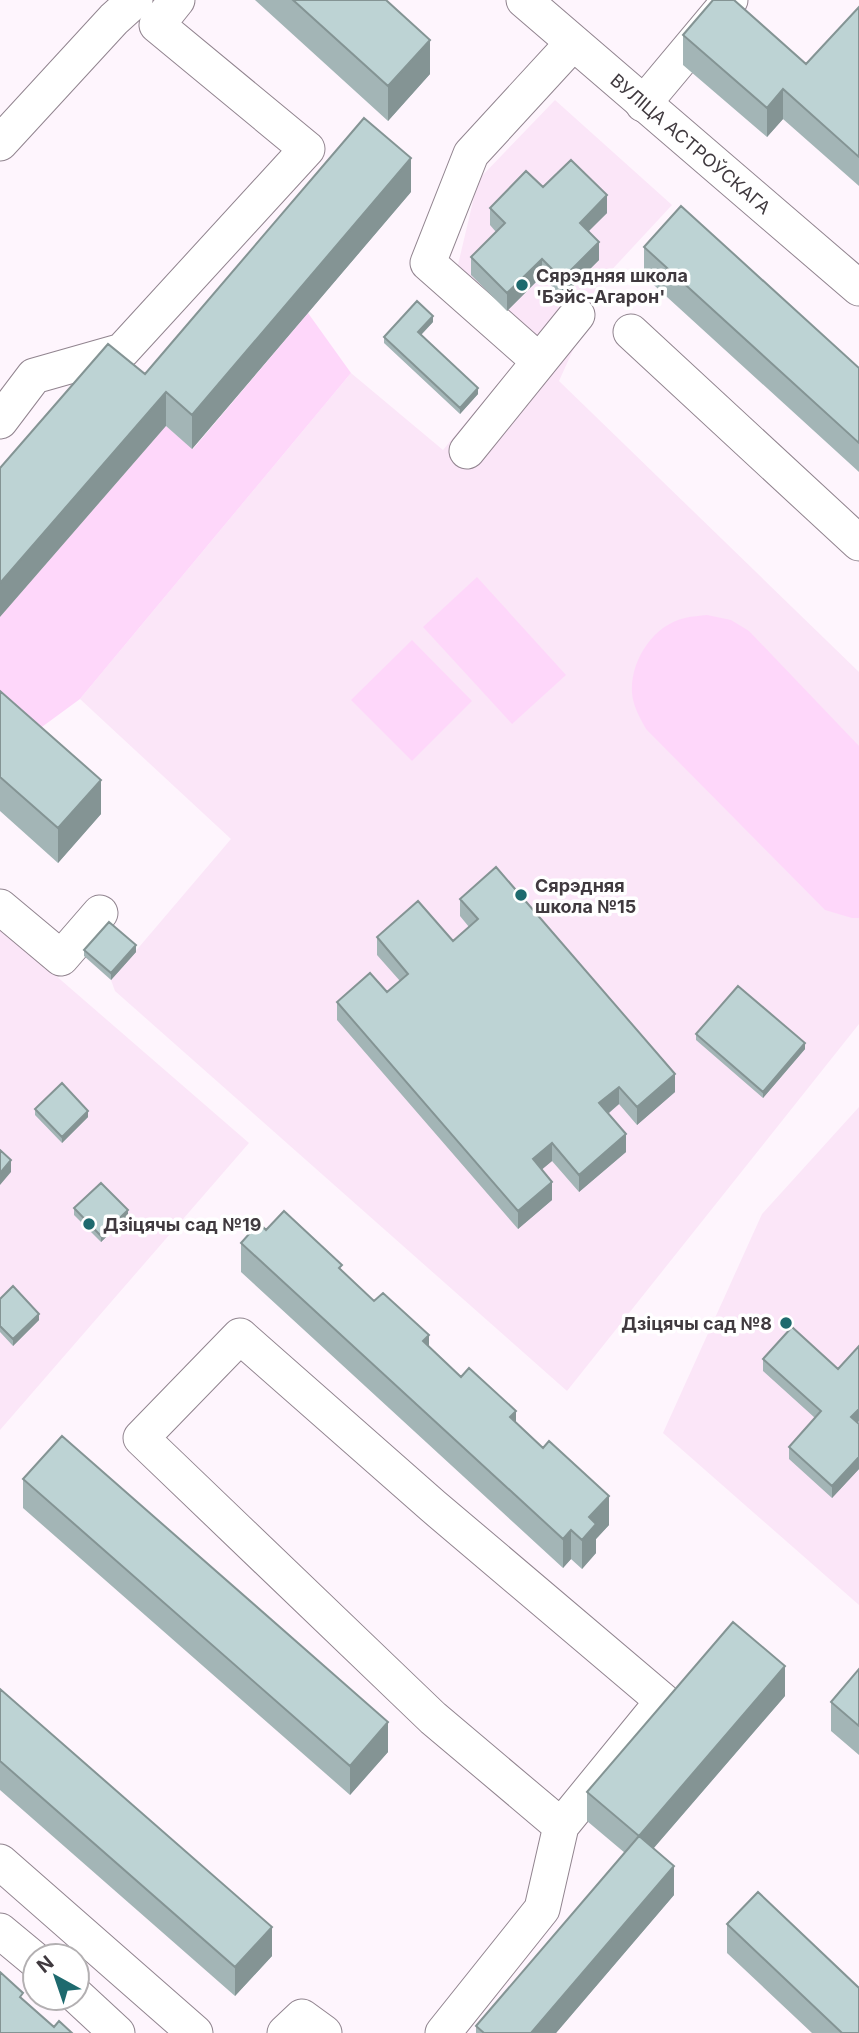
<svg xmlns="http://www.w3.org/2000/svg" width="859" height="2033" viewBox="0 0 859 2033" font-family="Inter,sans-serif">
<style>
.built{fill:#fbe6f8}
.green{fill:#fed7fa}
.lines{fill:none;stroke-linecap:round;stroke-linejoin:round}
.minor-casing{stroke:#91848f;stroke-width:37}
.minor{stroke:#fff;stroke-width:35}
.wall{fill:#a3b5b6}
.shaded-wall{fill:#849494}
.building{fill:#bdd3d4;stroke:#849494;stroke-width:2}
.poi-dot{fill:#1e6a6e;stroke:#fff;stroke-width:2.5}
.labels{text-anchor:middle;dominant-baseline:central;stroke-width:7;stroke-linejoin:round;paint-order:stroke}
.street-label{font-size:18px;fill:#403a3f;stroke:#fff}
.poi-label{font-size:18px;font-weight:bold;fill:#403a3f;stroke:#fff;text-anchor:start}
</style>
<rect width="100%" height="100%" fill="#fef5fd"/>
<path class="built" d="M 555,100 L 672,205 L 607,275 L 559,381 L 859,672 L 859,1024 L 567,1391 L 115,991 L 111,980 L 231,839 L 80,699 L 351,373 L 443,450 L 515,363 L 457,269 L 478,180 Z
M 2,929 L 249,1143 L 0,1430 L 0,931 Z
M 859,1107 L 859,1605 L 663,1433 L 762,1214 Z"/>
<path class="green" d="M 308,313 L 351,373 L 80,699 L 20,743 L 0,725 L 0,617 L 166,426 L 193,449 Z
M 477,577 L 566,675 L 512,724 L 423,627 Z
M 707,615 L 731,620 L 749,631 L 859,746 L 859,918 L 852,918 L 825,910 L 646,729 C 640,718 633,706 632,693 C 630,661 653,625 685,618 C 692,616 700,616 707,615 Z
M 412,640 L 472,701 L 412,761 L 351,700 Z"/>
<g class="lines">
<g class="minor-casing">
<g id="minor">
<path id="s1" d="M 524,0 L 859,288"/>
<path d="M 643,104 L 730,0"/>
<path d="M 0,143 L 114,19 L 135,0"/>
<path d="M 631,332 L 859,543"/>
<path d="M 539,361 L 428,263 L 471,154 L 573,43"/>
<path d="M 0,421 L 34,376 L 122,351 L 307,149 L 157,25 L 177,0"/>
<path d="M 467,451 L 577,315"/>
<path d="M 0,907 L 61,958 L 100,913"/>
<path d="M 0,1862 L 195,2033"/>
<path d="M 0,1931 L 35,1960"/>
<path d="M 77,1996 L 117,2033"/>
<path d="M 285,2033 L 302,2017 L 324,2033"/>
<path d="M 443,2033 L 542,1909 L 561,1826 L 663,1701 L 433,1506 L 240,1336 L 141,1438 L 433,1718 L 561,1826"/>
</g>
</g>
<use href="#minor" class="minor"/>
</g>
<path class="wall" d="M 255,0 L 386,0 L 430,74 L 388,121 Z
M 859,7 L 859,186 L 783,119 L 767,137 L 683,65 L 683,35 L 806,64 Z
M 543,187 L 607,213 L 588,231 L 599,260 L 562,297 L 542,276 L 507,311 L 471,275 L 471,257 L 496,232 L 490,225 L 490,208 Z
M 411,192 L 192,449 L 166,426 L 145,374 Z
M 644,247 L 859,368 L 859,472 L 644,276 Z
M 433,322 L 421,335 L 478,394 L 460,414 L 384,343 L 384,337 Z
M 0,691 L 101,814 L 58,863 L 0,811 Z
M 460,899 L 675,1092 L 637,1125 L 619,1104 L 608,1114 L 626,1152 L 579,1192 L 552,1161 L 542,1169 L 552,1200 L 518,1229 L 337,1020 L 337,1002 L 387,992 L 400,981 L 377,955 L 377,937 L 453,941 L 469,927 L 460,916 Z
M 84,950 L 136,952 L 111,980 L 84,956 Z
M 696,1034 L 805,1049 L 763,1098 L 696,1040 Z
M 35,1109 L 88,1117 L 62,1143 L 35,1115 Z
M 74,1208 L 128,1216 L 101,1242 L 74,1215 Z
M 266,1230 L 342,1272 L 374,1301 L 429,1347 L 461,1377 L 516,1422 L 609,1525 L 596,1539 L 596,1553 L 582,1569 L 571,1559 L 563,1568 L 241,1272 L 241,1243 Z
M 0,1299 L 39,1320 L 13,1346 L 0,1332 Z
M 859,1346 L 859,1421 L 858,1423 L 859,1424 L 859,1469 L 832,1498 L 789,1459 L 789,1447 L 815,1418 L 763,1371 L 763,1359 L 838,1369 Z
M 23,1479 L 388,1752 L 350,1795 L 23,1508 Z
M 859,1669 L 859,1755 L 831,1731 L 831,1702 Z
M 0,1689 L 272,1956 L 235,1996 L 0,1790 Z
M 785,1696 L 653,1849 L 674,1895 L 556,2033 L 476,2033 L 476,2026 L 625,1853 L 587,1821 L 587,1792 Z
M 727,1924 L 859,2033 L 812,2033 L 727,1953 Z"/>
<path class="shaded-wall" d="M 430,40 L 430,74 L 388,121 L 388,86 Z
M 783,89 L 783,119 L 767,137 L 767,108 Z
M 411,158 L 411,192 L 192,449 L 192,415 Z
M 607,195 L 607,213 L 580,240 L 580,223 Z
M 599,242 L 599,260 L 562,297 L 562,279 Z
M 542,259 L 542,276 L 507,311 L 507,293 Z
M 433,316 L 433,322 L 418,338 L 418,332 Z
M 478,388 L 478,394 L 460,414 L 460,408 Z
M 166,392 L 166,426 L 0,617 L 0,583 Z
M 101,780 L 101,814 L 58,863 L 58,828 Z
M 136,945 L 136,952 L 111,980 L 111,973 Z
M 805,1043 L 805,1049 L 763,1098 L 763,1092 Z
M 675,1074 L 675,1092 L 637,1125 L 637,1107 Z
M 619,1087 L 619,1104 L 599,1121 L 599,1103 Z
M 88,1111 L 88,1117 L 62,1143 L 62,1137 Z
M 626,1134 L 626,1152 L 579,1192 L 579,1175 Z
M 552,1143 L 552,1161 L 533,1177 L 533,1159 Z
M 11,1160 L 11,1172 L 0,1185 L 0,1173 Z
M 552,1182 L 552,1200 L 518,1229 L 518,1211 Z
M 128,1210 L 128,1216 L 101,1242 L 101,1236 Z
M 39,1314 L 39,1320 L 13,1346 L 13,1339 Z
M 429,1335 L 429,1364 L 423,1341 Z
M 859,1409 L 859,1421 L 851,1429 L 851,1417 Z
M 516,1411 L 516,1440 L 510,1417 Z
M 859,1457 L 859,1469 L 832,1498 L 832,1486 Z
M 609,1496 L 609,1525 L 596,1539 L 596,1553 L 582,1569 L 582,1540 L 589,1517 Z
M 571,1530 L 571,1559 L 563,1568 L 563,1539 Z
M 785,1666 L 785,1696 L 639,1865 L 639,1836 Z
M 388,1722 L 388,1752 L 350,1795 L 350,1766 Z
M 674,1866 L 674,1895 L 556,2033 L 531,2033 Z
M 272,1927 L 272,1956 L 235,1996 L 235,1967 Z"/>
<path class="building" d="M 293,0 L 386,0 L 430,40 L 388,86 Z
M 713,0 L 734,0 L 806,64 L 859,7 L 859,157 L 783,89 L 767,108 L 683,35 Z
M 364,118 L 411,158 L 192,415 L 166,392 L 0,583 L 0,468 L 108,344 L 145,374 Z
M 571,160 L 607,195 L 580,223 L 599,242 L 562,279 L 542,259 L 507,293 L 471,257 L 505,223 L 490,208 L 526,171 L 543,187 Z
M 681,206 L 859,368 L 859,443 L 644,247 Z
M 417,301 L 433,316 L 418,332 L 478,388 L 460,408 L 384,337 Z
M 0,691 L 101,780 L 58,828 L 0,777 Z
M 496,867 L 675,1074 L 637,1107 L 619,1087 L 599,1103 L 626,1134 L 579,1175 L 552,1143 L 533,1159 L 552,1182 L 518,1211 L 337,1002 L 370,973 L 387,992 L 408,974 L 377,937 L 418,901 L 453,941 L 478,919 L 460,899 Z
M 109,922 L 136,945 L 111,973 L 84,950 Z
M 738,986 L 805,1043 L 763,1092 L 696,1034 Z
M 62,1083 L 88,1111 L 62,1137 L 35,1109 Z
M 0,1150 L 11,1160 L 0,1173 Z
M 101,1183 L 128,1210 L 101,1236 L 74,1208 Z
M 284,1211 L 342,1265 L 339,1268 L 374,1301 L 383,1293 L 429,1335 L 423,1341 L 461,1377 L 469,1368 L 516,1411 L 510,1417 L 543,1448 L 549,1441 L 609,1496 L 589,1517 L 596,1524 L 582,1540 L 571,1530 L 563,1539 L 241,1243 L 259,1223 L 266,1230 Z
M 13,1286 L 39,1314 L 13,1339 L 0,1326 L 0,1299 Z
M 792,1327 L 838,1369 L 859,1346 L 859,1409 L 851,1417 L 859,1424 L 859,1457 L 832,1486 L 789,1447 L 821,1411 L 763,1359 Z
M 62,1436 L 388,1722 L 350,1766 L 23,1479 Z
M 733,1622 L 785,1666 L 639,1836 L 674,1866 L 531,2033 L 484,2033 L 476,2026 L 639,1836 L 587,1792 Z
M 859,1669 L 859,1726 L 831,1702 Z
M 0,1689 L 272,1927 L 235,1967 L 0,1761 Z
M 758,1892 L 859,1988 L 859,2033 L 842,2033 L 727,1924 Z
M 0,1972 L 23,1993 L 20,1997 L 54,2027 L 59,2021 L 72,2033 L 0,2033 Z"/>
<g class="poi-dot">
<circle cx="522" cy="285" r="7"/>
<circle cx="521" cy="895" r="7"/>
<circle cx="89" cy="1224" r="7"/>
<circle cx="786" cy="1323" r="7"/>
</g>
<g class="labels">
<g class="street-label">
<text stroke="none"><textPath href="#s1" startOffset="220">ВУЛІЦА АСТРОЎСКАГА</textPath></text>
</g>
<g class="poi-label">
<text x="536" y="275">Сярэдняя школа<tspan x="536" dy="21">'Бэйс-Агарон'</tspan></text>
<text x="535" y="885">Сярэдняя<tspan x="535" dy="21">школа №15</tspan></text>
<text x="103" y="1224">Дзіцячы сад №19</text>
<text x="772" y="1323" text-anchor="end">Дзіцячы сад №8</text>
</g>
</g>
<g transform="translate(56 1977) rotate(320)"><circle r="33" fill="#ffffff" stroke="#b3b0b2" stroke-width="2"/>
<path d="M0-5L12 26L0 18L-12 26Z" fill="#1e6a6e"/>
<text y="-10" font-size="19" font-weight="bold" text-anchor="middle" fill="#403a3f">N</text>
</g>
</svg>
